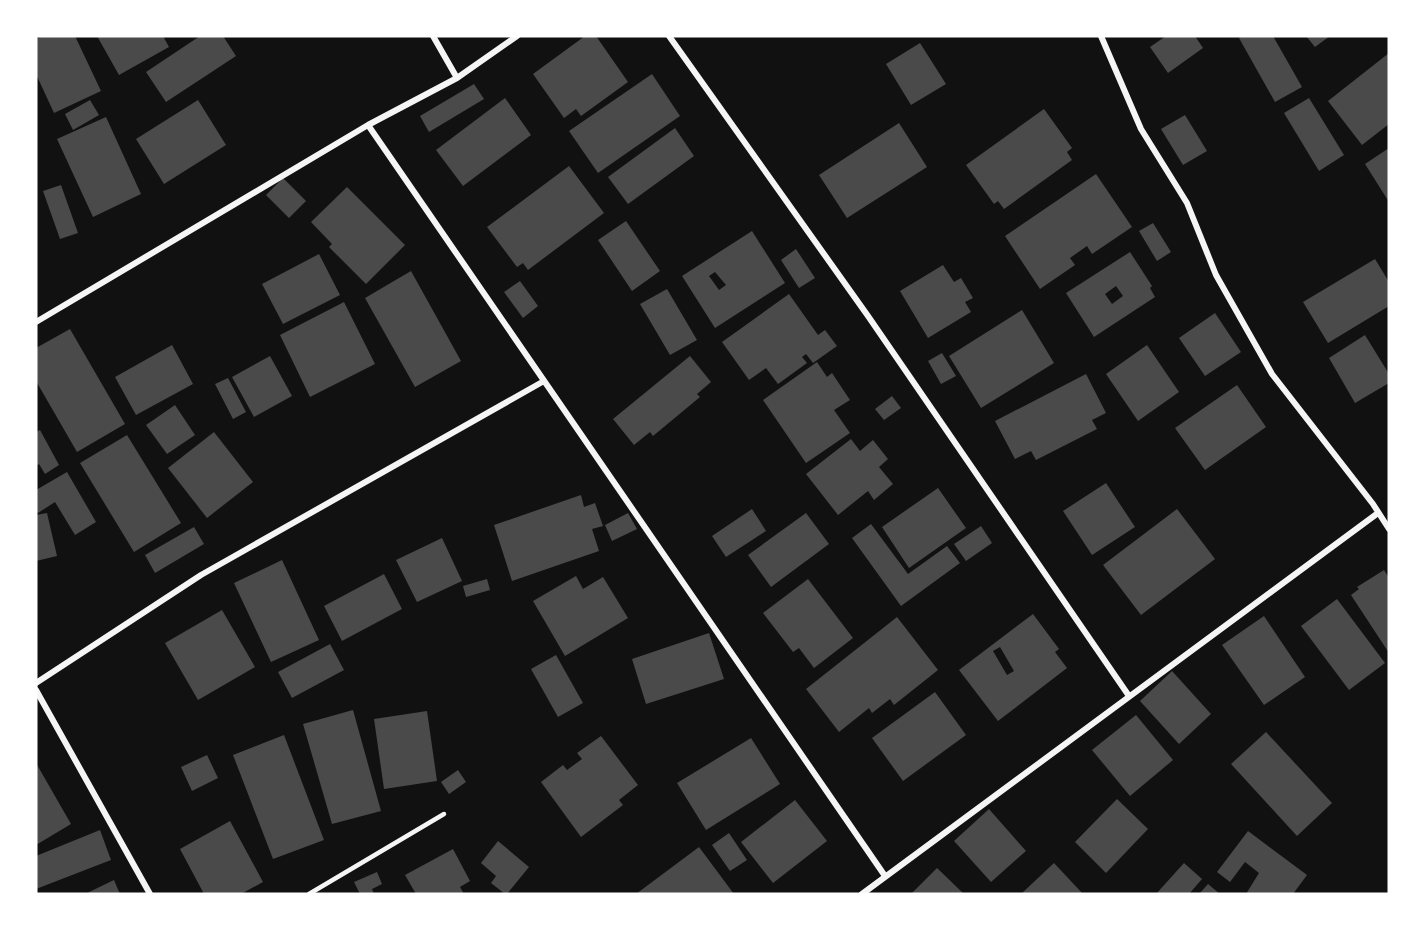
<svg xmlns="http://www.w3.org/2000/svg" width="1425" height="930" viewBox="0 0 1425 930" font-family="Rubik,sans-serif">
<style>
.building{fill:#4a4a4a;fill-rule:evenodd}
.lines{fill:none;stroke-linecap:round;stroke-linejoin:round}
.service{stroke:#f5f5f5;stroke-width:4.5}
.minor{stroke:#f5f5f5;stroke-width:6}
</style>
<rect width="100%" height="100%" fill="#111"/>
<path class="building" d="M 42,36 L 75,36 L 101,91 L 54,113 L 36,74 L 36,39 Z
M 97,36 L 163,36 L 169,47 L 119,75 Z
M 200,36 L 223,36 L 236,56 L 166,102 L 146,72 Z
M 585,36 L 596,36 L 628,82 L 581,116 L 576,109 L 564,118 L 533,74 Z
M 1166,36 L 1195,36 L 1203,48 L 1168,73 L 1150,47 Z
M 1243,36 L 1273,36 L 1302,87 L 1275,102 L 1239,38 Z
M 1306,36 L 1330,36 L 1315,47 Z
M 920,43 L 946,84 L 911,105 L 886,64 Z
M 1389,53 L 1389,124 L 1362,145 L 1328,101 Z
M 652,74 L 680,116 L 598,173 L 569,131 Z
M 474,84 L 484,99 L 429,132 L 420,116 Z
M 505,98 L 531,135 L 463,186 L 436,150 Z
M 1309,98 L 1344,155 L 1319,171 L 1284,113 Z
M 90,100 L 99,115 L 73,130 L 65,114 Z
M 198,100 L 226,145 L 164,184 L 136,139 Z
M 1044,109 L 1072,148 L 1067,152 L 1072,160 L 1004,209 L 998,201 L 994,204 L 966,165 Z
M 1185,115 L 1207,151 L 1183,165 L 1161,129 Z
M 106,117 L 141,194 L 93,217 L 57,139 Z
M 899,123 L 927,167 L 847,218 L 819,175 Z
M 675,128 L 694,156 L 628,204 L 608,177 Z
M 1389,148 L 1389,202 L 1365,164 Z
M 569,166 L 604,213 L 528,270 L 523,263 L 517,267 L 487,227 Z
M 1096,174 L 1132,227 L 1092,254 L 1087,246 L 1070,258 L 1075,265 L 1040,289 L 1005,236 Z
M 283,178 L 306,201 L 289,218 L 266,195 Z
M 61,185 L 78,233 L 60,239 L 43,191 Z
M 347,187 L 405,245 L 366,284 L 329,247 L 332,244 L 311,222 Z
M 626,221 L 660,271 L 632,291 L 598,240 Z
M 1153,223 L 1171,252 L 1157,261 L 1139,231 Z
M 752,231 L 785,283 L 715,328 L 682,276 ZM 715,272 L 726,285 L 719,290 L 709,276 Z
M 796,249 L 815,278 L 799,288 L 781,260 Z
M 1130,252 L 1152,286 L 1150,288 L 1155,297 L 1094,337 L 1066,293 ZM 1116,286 L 1123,296 L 1112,304 L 1105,294 Z
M 319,254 L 340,295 L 283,324 L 262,284 Z
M 1375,259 L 1389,282 L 1389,306 L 1328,343 L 1303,302 Z
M 943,265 L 954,282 L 961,278 L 973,298 L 965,302 L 971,312 L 928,338 L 900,291 Z
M 411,271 L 461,361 L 415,387 L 365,298 Z
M 520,281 L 538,306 L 523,318 L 504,292 Z
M 667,289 L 697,340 L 670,355 L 640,304 Z
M 789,294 L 818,335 L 825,330 L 837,346 L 813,363 L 806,354 L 802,357 L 807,363 L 778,384 L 766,368 L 749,380 L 722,342 Z
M 344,302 L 375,364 L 310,397 L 280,335 Z
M 1022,310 L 1054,363 L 981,408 L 949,356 Z
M 1215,313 L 1241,352 L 1205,376 L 1179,338 Z
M 70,329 L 125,424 L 77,452 L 36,381 L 36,348 Z
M 1365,335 L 1389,374 L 1389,383 L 1355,403 L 1329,358 Z
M 172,345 L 193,384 L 136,415 L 115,377 Z
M 1147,345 L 1179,392 L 1138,421 L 1106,374 Z
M 942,353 L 956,376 L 941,384 L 928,361 Z
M 270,356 L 292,396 L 254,417 L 232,377 Z
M 690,356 L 711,382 L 697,394 L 700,397 L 653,436 L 650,432 L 634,445 L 613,419 Z
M 817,362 L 827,377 L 832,373 L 850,400 L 834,410 L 850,433 L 806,463 L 763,400 Z
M 1086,374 L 1106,413 L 1092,420 L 1097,429 L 1036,460 L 1031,451 L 1015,459 L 995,421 Z
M 228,378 L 246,412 L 233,419 L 215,384 Z
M 1237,385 L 1266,427 L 1205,470 L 1175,428 Z
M 892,396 L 901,408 L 884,420 L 875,409 Z
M 175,405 L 195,435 L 167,454 L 146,425 Z
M 40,430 L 59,465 L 45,474 L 39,464 L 36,466 L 36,432 Z
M 214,432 L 253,482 L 207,518 L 168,468 Z
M 127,435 L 181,523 L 134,552 L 80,463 Z
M 851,439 L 860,451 L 873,440 L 888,459 L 879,467 L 893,484 L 874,500 L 868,491 L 838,515 L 806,474 Z
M 67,472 L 96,522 L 75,535 L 55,502 L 38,513 L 36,510 L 36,490 Z
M 1106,483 L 1135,527 L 1092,555 L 1063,511 Z
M 938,488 L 966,528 L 909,568 L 882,527 Z
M 581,495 L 584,507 L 595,503 L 603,526 L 592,529 L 599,551 L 512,581 L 494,525 Z
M 752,509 L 766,531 L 726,557 L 712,536 Z
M 1177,509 L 1215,559 L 1141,615 L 1103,565 Z
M 47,513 L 57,556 L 36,561 L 36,515 Z
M 628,513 L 637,529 L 612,541 L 605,525 Z
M 806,513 L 829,544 L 771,587 L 748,555 Z
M 871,524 L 908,574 L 947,546 L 960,563 L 901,606 L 852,538 Z
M 981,526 L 992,543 L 966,561 L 954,544 Z
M 194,527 L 204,544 L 155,573 L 145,555 Z
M 442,538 L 462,581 L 417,602 L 396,560 Z
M 282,560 L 319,640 L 271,662 L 234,583 Z
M 1384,570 L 1389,578 L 1389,653 L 1351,595 L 1359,589 L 1357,587 Z
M 384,574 L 402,609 L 342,641 L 324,606 Z
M 576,576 L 583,589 L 603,577 L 628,618 L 565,656 L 533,601 Z
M 487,579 L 490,590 L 466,597 L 463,586 Z
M 808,579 L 853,638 L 814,668 L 799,648 L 793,652 L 763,613 Z
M 1337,599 L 1385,663 L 1349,690 L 1301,626 Z
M 222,610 L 255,667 L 198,700 L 165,643 Z
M 1033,614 L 1059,649 L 1055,652 L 1067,668 L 998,721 L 959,670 ZM 1000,647 L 1014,671 L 1007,675 L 993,651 Z
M 1264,616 L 1305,677 L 1264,705 L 1222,645 Z
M 897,617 L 938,670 L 894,705 L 890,699 L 872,713 L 869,708 L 839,732 L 806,689 Z
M 709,633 L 724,679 L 646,704 L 632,659 Z
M 330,644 L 344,670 L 292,698 L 278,672 Z
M 556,655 L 583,703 L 558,717 L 531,669 Z
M 1172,671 L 1211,714 L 1179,744 L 1140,701 Z
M 935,692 L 966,735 L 903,781 L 872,738 Z
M 353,710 L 381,811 L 332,824 L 303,724 Z
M 427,711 L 437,781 L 384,789 L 374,719 Z
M 1136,715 L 1173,760 L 1130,796 L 1092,750 Z
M 1266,732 L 1332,803 L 1297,836 L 1231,764 Z
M 284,735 L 324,840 L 273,859 L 233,755 Z
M 601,736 L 638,785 L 619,800 L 623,805 L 581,837 L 541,782 L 563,765 L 567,770 L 582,759 L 577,753 Z
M 751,738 L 780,784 L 706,830 L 677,783 Z
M 207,755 L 218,778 L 192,791 L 181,767 Z
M 36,763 L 71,824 L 36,845 Z
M 458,770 L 466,782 L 449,794 L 441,782 Z
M 1117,799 L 1148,829 L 1106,873 L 1075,842 Z
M 795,800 L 827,841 L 773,883 L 741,842 Z
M 989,809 L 1026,851 L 991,882 L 954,841 Z
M 230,821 L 263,882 L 241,894 L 204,894 L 180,849 Z
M 100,830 L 111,860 L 36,889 L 36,856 Z
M 1248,831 L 1307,875 L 1293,894 L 1246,894 L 1259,873 L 1245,862 L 1230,882 L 1217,872 Z
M 729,833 L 747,860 L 730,871 L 712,845 Z
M 498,841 L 529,867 L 507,894 L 505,894 L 491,883 L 496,876 L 481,863 Z
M 699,847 L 734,894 L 636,894 Z
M 453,849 L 470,881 L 460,887 L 464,894 L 416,894 L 405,875 Z
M 1054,863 L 1083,894 L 1021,894 Z
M 1184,863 L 1202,879 L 1189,894 L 1156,894 Z
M 937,868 L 964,894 L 911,894 Z
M 377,872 L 382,884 L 372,889 L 374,894 L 360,894 L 354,882 Z
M 114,880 L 120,894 L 85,894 Z
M 1208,884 L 1220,894 L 1199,894 Z"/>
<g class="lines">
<path class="service" d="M 309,894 L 444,814"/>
<path class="minor" d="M 433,36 L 457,78
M 669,36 L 868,316 L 1129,696
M 1101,36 L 1141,129 L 1187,203 L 1216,275 L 1272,374 L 1373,504 L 1389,529
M 368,125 L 885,876
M 36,322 L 368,125 L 457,78 L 517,36
M 36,683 L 201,575 L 544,381
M 36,690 L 150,894
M 862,894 L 1378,513"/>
</g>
<rect width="1425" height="930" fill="none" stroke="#ffffff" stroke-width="75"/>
</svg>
